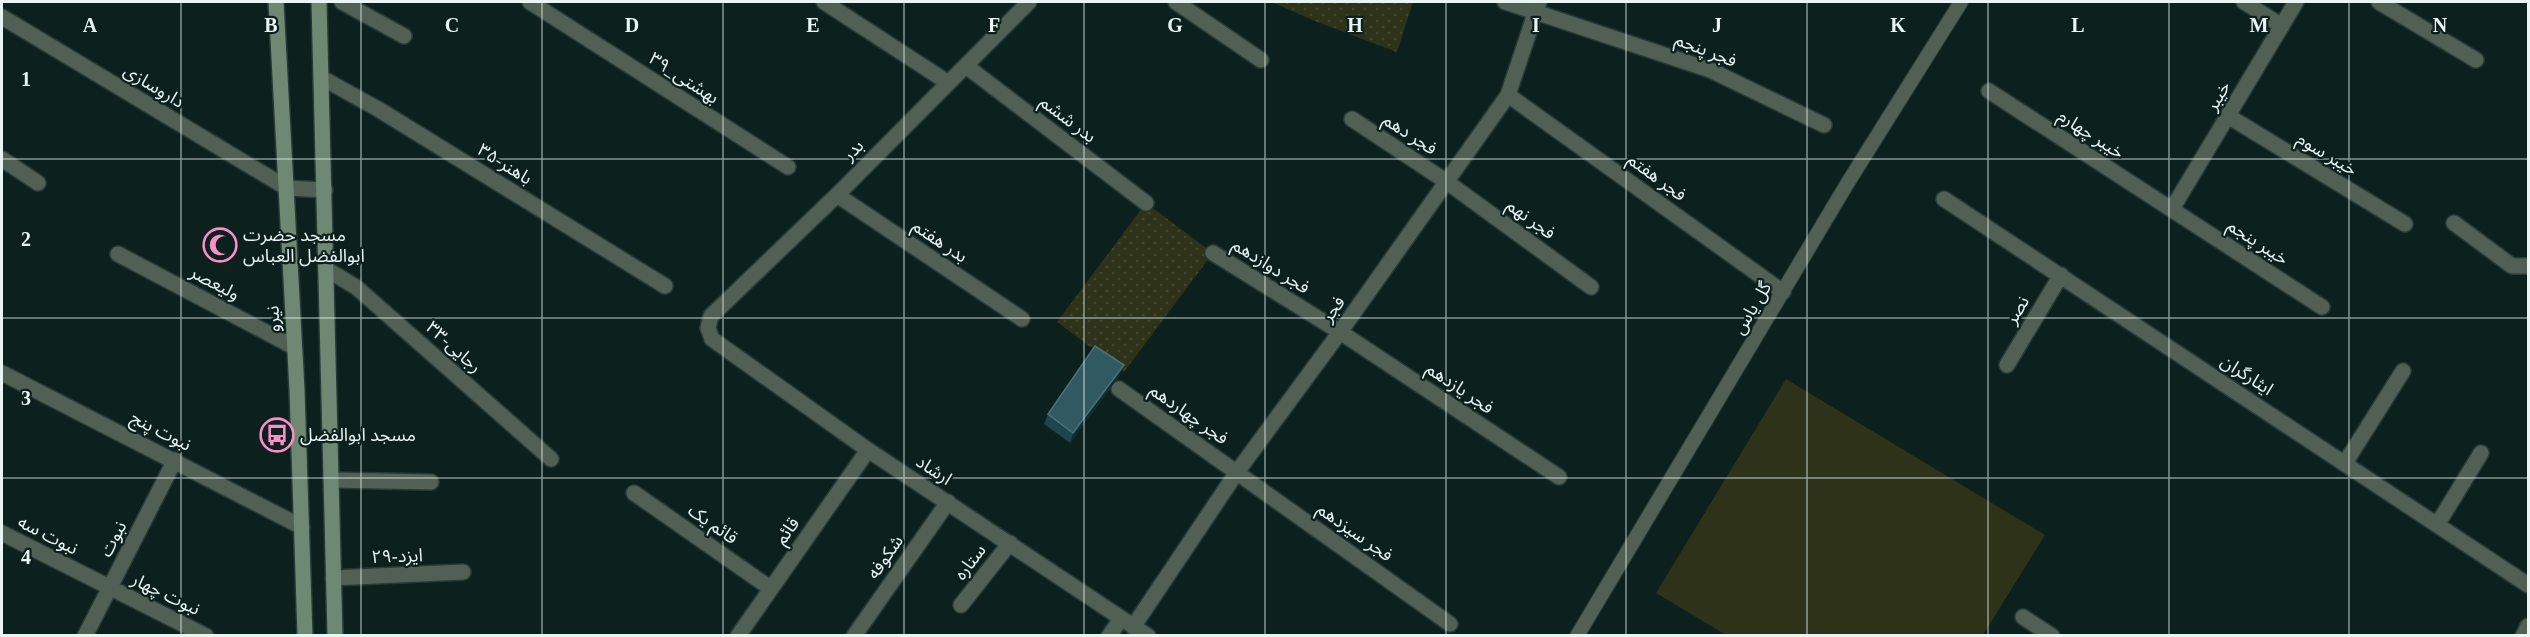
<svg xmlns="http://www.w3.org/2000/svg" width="2530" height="637" viewBox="0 0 2530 637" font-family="'Times New Roman','Noto Sans Arabic',serif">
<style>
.park{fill:url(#park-dots)}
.garden{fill:#2d3218}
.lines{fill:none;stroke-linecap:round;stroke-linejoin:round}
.pedestrian-casing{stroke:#273a37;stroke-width:16}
.minor-casing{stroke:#273a37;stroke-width:18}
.tertiary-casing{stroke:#273a37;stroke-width:18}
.secondary-casing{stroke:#273a37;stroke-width:18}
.pedestrian{stroke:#506054;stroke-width:14}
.minor{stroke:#506054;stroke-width:15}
.tertiary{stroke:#506054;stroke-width:15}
.secondary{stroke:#6e8873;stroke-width:15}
.wall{fill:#1b464f}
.shaded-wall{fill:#0b2f34}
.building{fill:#315961;stroke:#4e7178;stroke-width:1.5}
.grid{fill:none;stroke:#e9f5f3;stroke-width:1.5;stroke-opacity:0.55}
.labels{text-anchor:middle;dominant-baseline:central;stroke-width:4.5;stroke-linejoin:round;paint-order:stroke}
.street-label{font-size:18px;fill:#e9f5f3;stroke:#0c201d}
.poi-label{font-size:18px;fill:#e9f5f3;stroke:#0c201d;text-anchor:start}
.grid-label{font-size:20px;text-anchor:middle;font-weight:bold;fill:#e9f5f3;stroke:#0c201d;stroke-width:4.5;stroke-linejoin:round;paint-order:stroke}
</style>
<defs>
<pattern id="park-dots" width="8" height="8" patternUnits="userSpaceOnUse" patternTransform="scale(1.5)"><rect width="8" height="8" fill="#2d3218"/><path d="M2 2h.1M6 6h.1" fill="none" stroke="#41462f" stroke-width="1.8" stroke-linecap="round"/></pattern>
</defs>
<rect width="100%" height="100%" fill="#0c201d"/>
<path class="park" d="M 1272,2 L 1413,2 L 1397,52 L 1317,22 Z
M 1146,203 L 1213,253 L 1124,372 L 1057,322 Z"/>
<path class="garden" d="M 1786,379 L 2045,535 L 1983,635 L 1726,635 L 1656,593 Z"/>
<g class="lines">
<g class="pedestrian-casing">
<path id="pedestrian" d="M 1577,636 L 1847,184 L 1961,2"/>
</g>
<g class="minor-casing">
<path id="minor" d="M 342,2 L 404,36
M 530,2 L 788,167
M 824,2 L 947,82
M 1176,2 L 1261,60
M 1505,2 L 1710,70 L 1824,125
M 2244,2 L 2282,26
M 2379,2 L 2476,60
M 966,66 L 1146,203
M 322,78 L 378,109 L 665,286
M 1989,91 L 2322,307
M 1508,95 L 1783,292
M 2228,116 L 2405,224
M 1352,119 L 1447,182 L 1591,287
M 2,159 L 38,183
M 837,195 L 1022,319
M 1944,199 L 2528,585
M 2172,209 L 2296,2
M 2454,223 L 2512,266 L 2528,266
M 1213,253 L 1340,332 L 1559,477
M 118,254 L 294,347
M 326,269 L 356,287 L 551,459
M 2007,365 L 2061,275
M 2,373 L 302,527
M 1119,389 L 1450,624
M 2345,463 L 2403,371
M 331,480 L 431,482
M 634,493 L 770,588
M 2437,525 L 2481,453
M 2,533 L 206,636
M 333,578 L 463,572
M 961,605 L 1010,543
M 2023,617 L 2052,636
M 85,636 L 175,460
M 738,636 L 868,450
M 854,636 L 948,502"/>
</g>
<g class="tertiary-casing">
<path id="tertiary" d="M 1029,2 L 837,195 L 711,316 L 708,328 L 712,339 L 868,450 L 1148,636
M 2,17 L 287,188 L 325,190
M 1133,627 L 1237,472 L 1340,332 L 1508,95 L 1539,2
M 1109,636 L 1121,619
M 2523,636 L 2528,626"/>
</g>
<g class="secondary-casing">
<path id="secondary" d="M 276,2 L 297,390 L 305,636
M 319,2 L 335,636"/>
</g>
<use href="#pedestrian" class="pedestrian"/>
<use href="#minor" class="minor"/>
<use href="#tertiary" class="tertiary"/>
<use href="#secondary" class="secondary"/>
</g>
<path class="wall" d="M 1120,375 L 1070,443 L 1044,424 L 1048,414 Z"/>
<path class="shaded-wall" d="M 1124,365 L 1120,375 L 1070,443 L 1073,433 Z"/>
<path class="building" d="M 1095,346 L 1124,365 L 1073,433 L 1048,414 Z"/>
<path class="grid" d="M 181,2 L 181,636M 361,2 L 361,636M 542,2 L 542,636M 723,2 L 723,636M 904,2 L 904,636M 1084,2 L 1084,636M 1265,2 L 1265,636M 1446,2 L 1446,636M 1626,2 L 1626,636M 1807,2 L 1807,636M 1988,2 L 1988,636M 2169,2 L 2169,636M 2349,2 L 2349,636M 2,159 L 2528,159M 2,318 L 2528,318M 2,478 L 2528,478"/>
<defs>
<g id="mosque-ring" transform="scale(1.725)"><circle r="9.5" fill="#0c201d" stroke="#f98fc9" stroke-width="1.5"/><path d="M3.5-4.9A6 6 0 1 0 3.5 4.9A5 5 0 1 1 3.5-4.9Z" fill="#f98fc9"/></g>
<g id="bus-ring" transform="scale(1.725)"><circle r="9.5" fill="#0c201d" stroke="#f98fc9" stroke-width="1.5"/><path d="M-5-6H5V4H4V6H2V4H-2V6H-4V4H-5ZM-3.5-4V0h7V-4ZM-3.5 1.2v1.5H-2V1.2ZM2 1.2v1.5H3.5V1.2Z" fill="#f98fc9"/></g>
</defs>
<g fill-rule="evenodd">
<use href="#mosque-ring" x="220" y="245"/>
<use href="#bus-ring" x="277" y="435"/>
</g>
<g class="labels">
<g class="street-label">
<text transform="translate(1706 50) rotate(21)">فجر پنجم</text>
<text transform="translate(684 78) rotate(33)">۳۹_بهشتی</text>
<text transform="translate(154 86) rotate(31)">داروسازی</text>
<text transform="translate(2218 96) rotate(-59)">خیبر</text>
<text transform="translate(1068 119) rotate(37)">بدر ششم</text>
<text transform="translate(1410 134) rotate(33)">فجر دهم</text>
<text transform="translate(2091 134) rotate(33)">خیبر چهارم</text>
<text transform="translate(853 150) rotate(-45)">بدر</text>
<text transform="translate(2327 154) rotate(31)">خیبر سوم</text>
<text transform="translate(505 164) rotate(32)">۳۵-باهنر</text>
<text transform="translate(1657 177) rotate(36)">فجر هفتم</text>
<text transform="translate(1531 219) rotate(36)">فجر نهم</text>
<text transform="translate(940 241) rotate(34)">بدر هفتم</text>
<text transform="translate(2258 242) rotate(33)">خیبر پنجم</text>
<text transform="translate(1271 266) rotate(32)">فجر دوازدهم</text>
<text transform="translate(215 283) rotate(28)">ولیعصر</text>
<text transform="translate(1752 308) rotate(-59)">گل یاس</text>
<text transform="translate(1333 309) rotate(-54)">فجر</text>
<text transform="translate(2017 310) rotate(-59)">نصر</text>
<text transform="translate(273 319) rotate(-93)">نیرو</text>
<text transform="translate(454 347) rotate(42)">۳۳-رجایی</text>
<text transform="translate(2247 375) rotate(33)">ایثارگران</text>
<text transform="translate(1460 388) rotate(34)">فجر یازدهم</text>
<text transform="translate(1189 414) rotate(35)">فجر چهاردهم</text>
<text transform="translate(161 431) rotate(27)">نبوت پنج</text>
<text transform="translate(934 470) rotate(33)">ارشاد</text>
<text transform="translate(713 524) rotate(35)">قائم یک</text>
<text transform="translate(787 531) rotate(-54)">قائم</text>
<text transform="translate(1355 532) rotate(35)">فجر سیزدهم</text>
<text transform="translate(48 535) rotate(27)">نبوت سه</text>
<text transform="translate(113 539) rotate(-63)">نبوت</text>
<text transform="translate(397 556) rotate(-2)">۲۹-ایزد</text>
<text transform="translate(885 557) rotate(-55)">شکوفه</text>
<text transform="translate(970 562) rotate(-52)">ستاره</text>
<text transform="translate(166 594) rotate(26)">نبوت چهار</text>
</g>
<g class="poi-label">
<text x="243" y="235">مسجد حضرت<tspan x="243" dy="21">ابوالفضل العباس</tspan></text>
<text x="300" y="435">مسجد ابوالفضل</text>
</g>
</g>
<g class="grid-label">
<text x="90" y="32">A</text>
<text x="271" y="32">B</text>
<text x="452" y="32">C</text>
<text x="632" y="32">D</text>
<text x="813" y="32">E</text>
<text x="994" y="32">F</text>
<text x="1175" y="32">G</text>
<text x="1355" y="32">H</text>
<text x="1536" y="32">I</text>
<text x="1717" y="32">J</text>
<text x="1898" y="32">K</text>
<text x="2078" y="32">L</text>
<text x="2259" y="32">M</text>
<text x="2440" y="32">N</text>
<text x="26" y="86">1</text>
<text x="26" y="246">2</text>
<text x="26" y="405">3</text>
<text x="26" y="564">4</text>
</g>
<rect width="2530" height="637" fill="none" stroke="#e9f5f3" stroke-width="6"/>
</svg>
